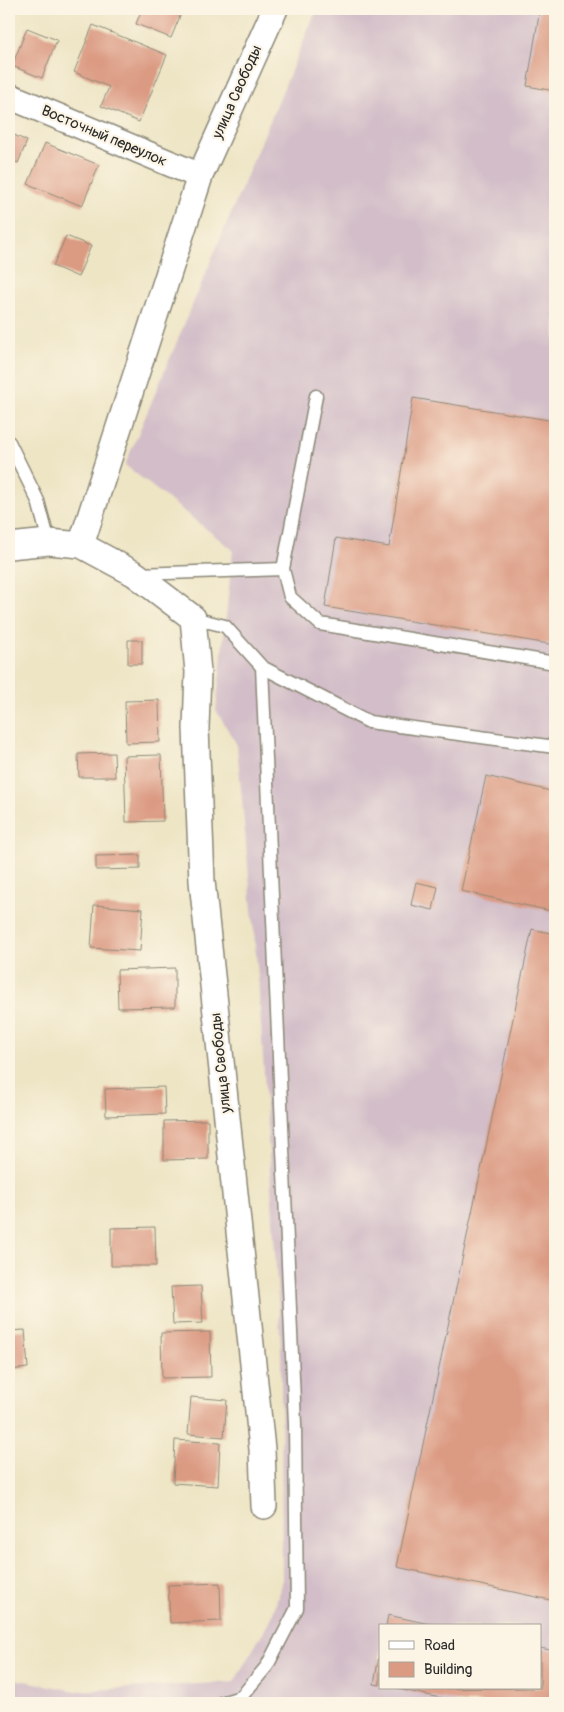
<svg xmlns="http://www.w3.org/2000/svg" width="564" height="1712" viewBox="0 0 564 1712" font-family="Pangolin,sans-serif">
<style>
.industrial{fill:#d2bdc8;fill-rule:evenodd}
.building{fill:#db9a82}
.lines{fill:none;stroke-linecap:round;stroke-linejoin:round}
.service-casing{stroke:#8c8878;stroke-width:15}
.minor-casing{stroke:#8c8878;stroke-width:28}
.service{stroke:#fff;stroke-width:12}
.minor{stroke:#fff;stroke-width:25}
.labels{text-anchor:middle;dominant-baseline:central;stroke-width:4.5;stroke-linejoin:round;paint-order:stroke}
.street-label{font-size:15px;fill:#2b2b2b;stroke:#fcf5e5}
</style>
<rect width="100%" height="100%" fill="#fcf5e5"/>
<filter id="ink" filterUnits="userSpaceOnUse"><feTurbulence type="fractalNoise" baseFrequency=".02" numOctaves="2"/><feDisplacementMap in="SourceGraphic" scale="10" xChannelSelector="R" yChannelSelector="G"/><feConvolveMatrix kernelMatrix="1 2 1 2 8 2 1 2 1" color-interpolation-filters="sRGB"/></filter>
<filter id="wash" filterUnits="userSpaceOnUse"><feTurbulence type="fractalNoise" baseFrequency=".0096" numOctaves="4" result="noise"/><feDisplacementMap in="SourceGraphic" scale="20" xChannelSelector="R" yChannelSelector="G"/><feGaussianBlur stdDeviation="1.12" result="paint"/><feColorMatrix in="noise" values="0 0 0 0 0 0 0 0 0 0 0 0 0 0 0 0 0 1.4 0 .05"/><feComposite in="paint" operator="in"/></filter>
<g filter="url(#wash)">
<rect width="100%" height="100%" fill="#eee5c5"/>
<path class="industrial" d="M 317,9 L 555,9 L 555,1703 L 9,1703 L 9,1678 L 76,1691 L 234,1682 L 272,1617 L 282,1583 L 281,1348 L 258,976 L 237,745 L 216,710 L 233,550 L 125,465 ZM 380,1626 L 540,1626 L 540,1688 L 380,1688 Z"/>
<g id="blocks">
<path class="building" d="M 142,9 L 183,9 L 171,38 L 136,24 Z
M 540,9 L 555,9 L 555,91 L 527,86 Z
M 93,25 L 167,55 L 139,122 L 101,106 L 109,87 L 74,72 Z
M 27,28 L 57,40 L 42,78 L 12,66 Z
M 14,135 L 27,141 L 18,163 L 9,159 L 9,149 Z
M 45,143 L 99,165 L 82,206 L 28,184 Z
M 66,236 L 91,246 L 78,277 L 53,266 Z
M 413,398 L 555,421 L 555,645 L 325,607 L 336,538 L 389,547 Z
M 128,640 L 142,640 L 142,664 L 128,664 Z
M 159,700 L 160,742 L 126,743 L 125,701 Z
M 114,753 L 115,777 L 79,777 L 78,754 Z
M 161,755 L 163,821 L 126,822 L 124,756 Z
M 486,776 L 555,792 L 555,912 L 461,891 Z
M 140,855 L 140,869 L 96,870 L 96,856 Z
M 416,882 L 438,887 L 433,910 L 411,905 Z
M 94,905 L 143,909 L 140,951 L 91,948 Z
M 532,929 L 555,934 L 555,1601 L 397,1567 Z
M 175,968 L 175,1007 L 118,1008 L 117,970 Z
M 164,1087 L 165,1114 L 106,1116 L 105,1089 Z
M 208,1120 L 208,1159 L 164,1160 L 164,1121 Z
M 155,1227 L 156,1266 L 111,1266 L 111,1228 Z
M 201,1286 L 203,1323 L 173,1324 L 171,1287 Z
M 25,1330 L 28,1368 L 9,1370 L 9,1331 Z
M 210,1332 L 211,1377 L 162,1378 L 161,1333 Z
M 191,1397 L 227,1400 L 224,1437 L 188,1434 Z
M 175,1440 L 220,1443 L 218,1486 L 173,1483 Z
M 220,1583 L 221,1621 L 170,1623 L 168,1585 Z
M 388,1615 L 434,1625 L 434,1626 L 386,1626 Z
M 540,1648 L 555,1651 L 555,1703 L 465,1703 L 398,1689 L 540,1688 Z
M 379,1656 L 380,1656 L 380,1685 L 374,1684 Z"/>
</g>
</g>
<g filter="url(#ink)">
<use href="#blocks" fill-opacity="0" stroke="#8c8878" stroke-width="1"/>
<g class="lines">
<g class="service-casing">
<path id="service" d="M 316,396 L 283,569 L 290,597 L 320,624 L 555,663
M 9,442 L 38,501 L 49,542
M 138,574 L 283,569
M 193,618 L 225,626 L 262,667 L 369,722 L 555,747
M 221,1703 L 241,1697 L 267,1666 L 297,1608 L 295,1424 L 262,667"/>
</g>
<g class="minor-casing">
<path id="minor" d="M 9,96 L 200,176
M 81,545 L 200,176 L 275,9
M 9,546 L 49,542 L 81,545 L 135,574 L 193,618 L 198,672 L 196,728 L 202,881 L 262,1449 L 264,1506"/>
</g>
<use href="#service" class="service"/>
<use href="#minor" class="minor"/>
</g>
</g>
<g class="labels">
<g class="street-label">
<text transform="translate(237 92) rotate(-66)">улица Свободы</text>
<text transform="translate(104 136) rotate(23)">Восточный переулок</text>
<text transform="translate(221 1063) rotate(-96)">улица Свободы</text>
</g>
</g>
<rect width="564" height="1712" fill="none" stroke="#fcf5e5" stroke-width="30"/>
<rect x="379" y="1624" width="162" height="65" fill="#fcf5e5" stroke="#a8a49b"/>
<rect x="389" y="1641" width="25" height="8" fill="#ffffff" stroke="#a8a49b"/>
<text x="424" y="1650" font-size="15" fill="#2b2b2b">Road</text>
<rect x="389" y="1662" width="25" height="15" fill="#db9a82" stroke="#a8a49b"/>
<text x="424" y="1674" font-size="15" fill="#2b2b2b">Building</text>
</svg>
